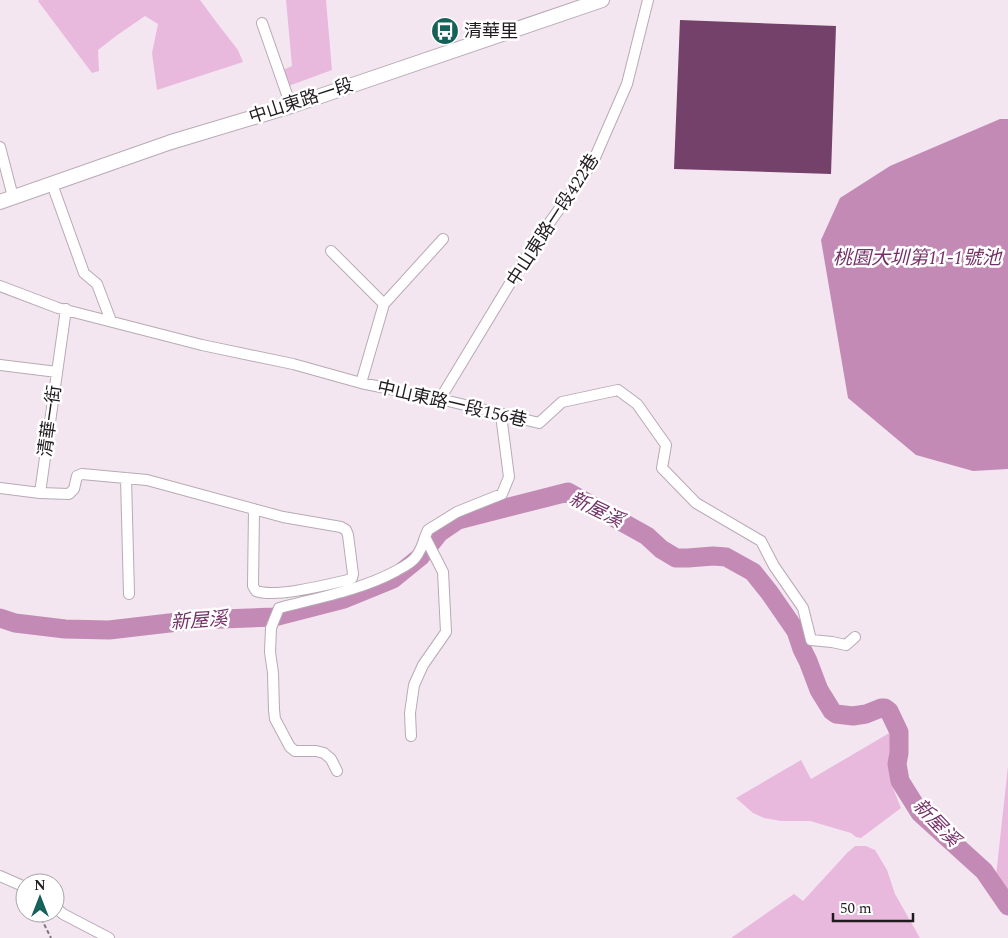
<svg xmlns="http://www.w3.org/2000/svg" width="1008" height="938" viewBox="0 0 1008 938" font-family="Spectral,'Noto Sans TC',serif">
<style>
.green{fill:#e9b9dd}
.water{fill:#c38ab6}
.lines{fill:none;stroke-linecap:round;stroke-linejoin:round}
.river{stroke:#c38ab6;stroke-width:19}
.building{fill:#734169}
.minor-casing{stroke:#b7aab4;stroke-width:12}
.major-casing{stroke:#b7aab4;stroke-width:16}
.path{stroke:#80777d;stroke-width:2;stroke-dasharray:4 2.5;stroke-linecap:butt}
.minor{stroke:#fff;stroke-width:10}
.major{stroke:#fff;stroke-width:14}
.labels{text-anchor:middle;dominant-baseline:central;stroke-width:5;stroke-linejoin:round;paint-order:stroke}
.poi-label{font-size:18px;fill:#201b1f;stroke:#fff;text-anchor:start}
.street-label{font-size:18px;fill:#201b1f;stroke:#fff}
.water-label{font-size:19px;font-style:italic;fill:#743067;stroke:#fff}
</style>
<rect width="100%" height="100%" fill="#f4e6f0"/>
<path class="green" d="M 39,0 L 200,0 L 217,23 L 238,50 L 243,62 L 157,90 L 152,53 L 158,24 L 145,16 L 116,36 L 98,50 L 99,71 L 92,73 L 38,1 Z
M 286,0 L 326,0 L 332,70 L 283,88 L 278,72 L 292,66 Z
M 891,732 L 889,765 L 893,788 L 901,808 L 861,838 L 856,837 L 851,833 L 810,821 L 781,821 L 764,818 L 753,813 L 736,798 L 801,760 L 811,779 Z
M 1008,766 L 1008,891 L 996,876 Z
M 855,846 L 866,846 L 875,850 L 887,870 L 895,894 L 920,938 L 731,938 L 794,894 L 803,901 L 847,853 Z"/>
<path class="water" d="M 1000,119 L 1008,119 L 1008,469 L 973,471 L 916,455 L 848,398 L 821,240 L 840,198 L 890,166 Z"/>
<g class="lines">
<path class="river" d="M 0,618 L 15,623 L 65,629 L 109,630 L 195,620 L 274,617 L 344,599 L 393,579 L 420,557 L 439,533 L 458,520 L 568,492 L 647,536 L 661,549 L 676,558 L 688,558 L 713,556 L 726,557 L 753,572 L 769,592 L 796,631 L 802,649 L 808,661 L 819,690 L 832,711 L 836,714 L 853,716 L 866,714 L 881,708 L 885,708 L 889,711 L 899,732 L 899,753 L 897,764 L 900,781 L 920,813 L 984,871 L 1008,906"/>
</g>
<path class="building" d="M 680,20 L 836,26 L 831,174 L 674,169 Z"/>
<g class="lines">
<g class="minor-casing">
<path id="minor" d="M 262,23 L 291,106
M 0,147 L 13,197
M 52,184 L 84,273 L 97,284 L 111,321
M 331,251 L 384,304
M 0,286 L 58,308 L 202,345 L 293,364 L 361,383 L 440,399 L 539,423 L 562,402 L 618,390 L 637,404 L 666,445 L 662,468 L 696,503 L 761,541 L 774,566 L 803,608 L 811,640 L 832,642 L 846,645 L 855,637
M 0,365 L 57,372
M 361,383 L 384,304 L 443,239
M 440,399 L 532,247 L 593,162 L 627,84 L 648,0
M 126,478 L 129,594
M 0,488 L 40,493 L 66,309
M 40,493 L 69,494 L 74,489 L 77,476 L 82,474 L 147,480 L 283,517 L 341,527 L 346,530 L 348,535 L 353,574 L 352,578 L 348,580 C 326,585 276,598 256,591 L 253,586 L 254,509
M 411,736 L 410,713 L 414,685 L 423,665 L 446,632 L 443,572 L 425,537 L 428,530 L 457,512 L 502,494 L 509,477 L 501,415
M 337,771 L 331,759 L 324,753 L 316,751 L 295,751 L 290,747 L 275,719 L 274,710 L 273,673 L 270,652 L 271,628 L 279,608 C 317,598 361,590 396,571 C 403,567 410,564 415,558 C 420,552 423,544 425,537
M 0,876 L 25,887
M 55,907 L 63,914 L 109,938"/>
</g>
<g class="major-casing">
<path id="major" d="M 0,202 L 171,142 L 291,106 L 602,0"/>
</g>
<path class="path" d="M 48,913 L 43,922 L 51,938"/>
<use href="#minor" class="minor"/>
<use href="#major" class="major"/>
</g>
<defs>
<g id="bus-disc" transform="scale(1.4375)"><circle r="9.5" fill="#16625b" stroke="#fff"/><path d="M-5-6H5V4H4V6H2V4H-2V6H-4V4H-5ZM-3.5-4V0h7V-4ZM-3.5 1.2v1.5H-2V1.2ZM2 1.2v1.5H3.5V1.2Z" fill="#fff"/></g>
</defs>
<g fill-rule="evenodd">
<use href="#bus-disc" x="445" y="31"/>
</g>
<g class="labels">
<g class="poi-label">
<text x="464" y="31">清華里</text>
</g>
<g class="street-label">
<text transform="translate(301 101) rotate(-18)">中山東路一段</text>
<text transform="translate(553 220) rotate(-57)">中山東路一段422巷</text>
<text transform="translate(452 404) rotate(13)">中山東路一段156巷</text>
<text transform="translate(50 421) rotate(-82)">清華一街</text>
</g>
<g class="water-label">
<text x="917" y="258">桃園大圳第11-1號池</text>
<text transform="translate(596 510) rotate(26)">新屋溪</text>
<text transform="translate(199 621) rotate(-4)">新屋溪</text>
<text transform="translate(936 823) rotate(46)">新屋溪</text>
</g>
</g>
<g transform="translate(40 898)"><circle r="24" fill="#ffffff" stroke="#a6a4a5"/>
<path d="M0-4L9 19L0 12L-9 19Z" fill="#16625b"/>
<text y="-8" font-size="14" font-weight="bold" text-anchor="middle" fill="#201b1f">N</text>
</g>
<path d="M833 913v8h80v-8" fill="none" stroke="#201b1f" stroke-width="2.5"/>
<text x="840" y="913" font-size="15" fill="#201b1f" stroke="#ffffff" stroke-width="4" paint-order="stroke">50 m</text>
</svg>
